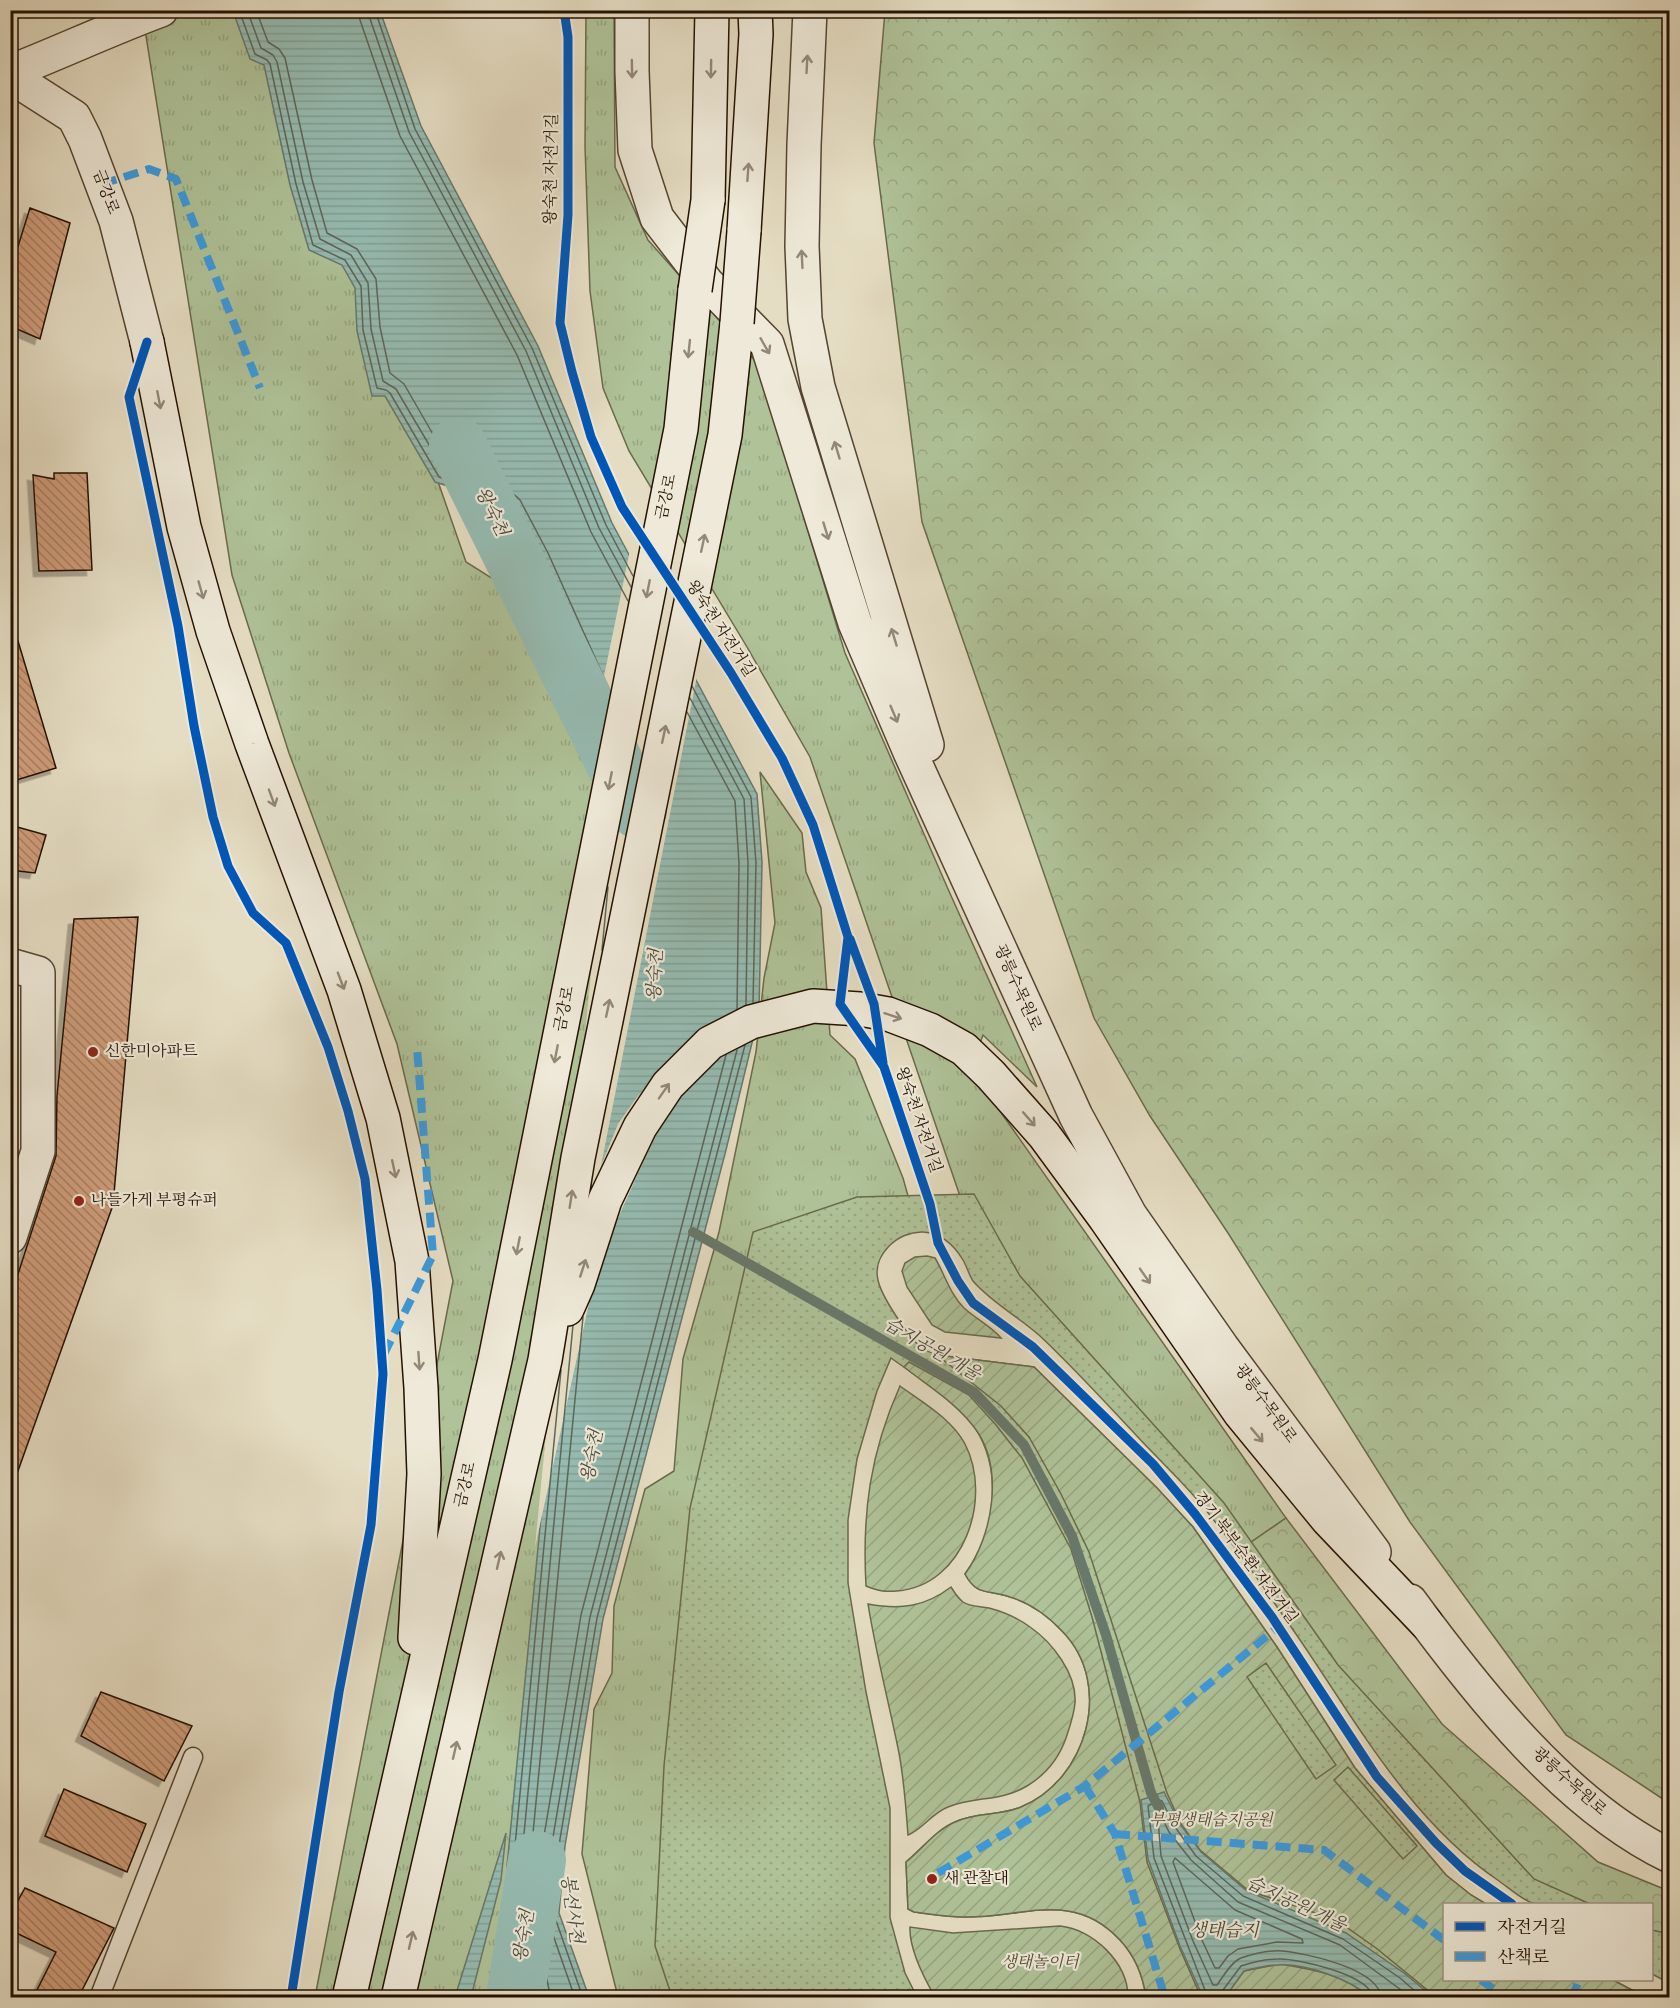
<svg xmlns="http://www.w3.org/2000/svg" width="1680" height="2008" viewBox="0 0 1680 2008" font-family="Vollkorn,'Noto Serif KR',serif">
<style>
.grass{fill:url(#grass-tufts);stroke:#6a6a4c;stroke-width:1.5}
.forest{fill:url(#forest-crowns);stroke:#6a6a4c;stroke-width:1.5}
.park{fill:url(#park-dots);stroke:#6a6a4c;stroke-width:1.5}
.garden{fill:url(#garden-furrows);stroke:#6a6a4c;stroke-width:1.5;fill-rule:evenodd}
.water{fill:url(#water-rules);stroke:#68786b;stroke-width:1.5}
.pier{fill:#e5ddc3}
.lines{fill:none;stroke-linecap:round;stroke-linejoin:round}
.shore{stroke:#5d6659;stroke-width:1.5}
.stream{stroke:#68786b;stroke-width:10}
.river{stroke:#96bcb2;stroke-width:58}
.building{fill:url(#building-back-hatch);stroke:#241100;stroke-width:1.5;filter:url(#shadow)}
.service-casing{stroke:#544431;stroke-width:21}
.minor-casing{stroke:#544431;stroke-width:36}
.tertiary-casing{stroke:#544431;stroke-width:36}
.secondary-casing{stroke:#241100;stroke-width:36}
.service{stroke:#eee9d8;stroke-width:18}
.minor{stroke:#eee9d8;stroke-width:33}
.tertiary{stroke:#eee9d8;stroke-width:33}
.secondary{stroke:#eee9d8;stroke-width:33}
.secondary-bridge-casing{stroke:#241100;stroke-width:36;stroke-linecap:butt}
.secondary-bridge{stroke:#eee9d8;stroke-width:33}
.quiet{stroke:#3c9adc;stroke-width:8;stroke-dasharray:15 8;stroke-linecap:butt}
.cycleway-casing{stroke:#eee9d8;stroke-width:13}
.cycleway{stroke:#0057b8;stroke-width:9}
.oneway{stroke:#938877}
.poi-dot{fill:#8f2418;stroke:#eee9d8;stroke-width:2}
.labels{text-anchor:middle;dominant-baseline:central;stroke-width:4.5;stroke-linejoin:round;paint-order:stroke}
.street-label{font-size:16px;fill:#241100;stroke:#eee9d8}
.poi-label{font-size:16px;fill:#241100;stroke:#eee9d8;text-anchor:start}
.park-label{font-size:16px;font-style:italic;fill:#554f35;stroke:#eee9d8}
.water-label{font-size:18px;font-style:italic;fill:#4c4d3e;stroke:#eee9d8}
</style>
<defs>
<pattern id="grass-tufts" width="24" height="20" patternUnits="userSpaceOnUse" patternTransform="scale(1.5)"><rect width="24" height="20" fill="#afc298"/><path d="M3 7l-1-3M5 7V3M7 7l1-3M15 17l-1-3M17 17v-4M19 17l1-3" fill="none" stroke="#96a681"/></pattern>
<pattern id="forest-crowns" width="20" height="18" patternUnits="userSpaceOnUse" patternTransform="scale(1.5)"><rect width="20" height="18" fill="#afc298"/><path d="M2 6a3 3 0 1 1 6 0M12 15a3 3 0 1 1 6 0" fill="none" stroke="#96a681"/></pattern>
<pattern id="park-dots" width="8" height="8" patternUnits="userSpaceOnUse" patternTransform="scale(1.5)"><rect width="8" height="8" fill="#afc298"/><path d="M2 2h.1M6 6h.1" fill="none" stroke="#96a681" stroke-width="1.8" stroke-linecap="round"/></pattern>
<pattern id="garden-furrows" width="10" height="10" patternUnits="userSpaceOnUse" patternTransform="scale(1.5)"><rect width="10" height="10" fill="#afc298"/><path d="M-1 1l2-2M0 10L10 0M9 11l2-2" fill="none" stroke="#96a681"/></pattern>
<pattern id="water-rules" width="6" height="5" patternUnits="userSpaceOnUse" patternTransform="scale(1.5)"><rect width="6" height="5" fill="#96bcb2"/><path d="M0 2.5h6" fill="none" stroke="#81a197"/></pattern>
<pattern id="building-back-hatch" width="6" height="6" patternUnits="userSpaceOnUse" patternTransform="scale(1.5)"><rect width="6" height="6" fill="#ce9c79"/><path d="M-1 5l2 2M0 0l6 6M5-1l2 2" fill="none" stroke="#a77e61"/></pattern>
<filter id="shadow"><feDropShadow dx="-5.5" dy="5.5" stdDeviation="0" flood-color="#0004"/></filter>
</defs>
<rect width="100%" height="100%" fill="#e5ddc3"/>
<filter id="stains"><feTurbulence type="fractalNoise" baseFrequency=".00333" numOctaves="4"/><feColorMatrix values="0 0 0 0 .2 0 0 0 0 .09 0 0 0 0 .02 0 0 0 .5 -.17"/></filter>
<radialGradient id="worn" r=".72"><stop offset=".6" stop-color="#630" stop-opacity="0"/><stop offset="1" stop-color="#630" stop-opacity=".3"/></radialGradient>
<path class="grass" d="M 142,11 L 274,11 L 466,562 L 571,628 L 689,794 L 534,1936 L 551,1997 L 315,1997 L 453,1281 L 397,1044 L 289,753 L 232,575 Z
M 586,11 L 614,11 L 615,167 L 648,240 L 757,363 L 845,653 L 948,889 L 1037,1087 L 983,1035 L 968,1076 L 981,1084 L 1286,1518 L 1244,1547 L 1185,1473 L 990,1284 L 810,757 L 747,647 L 629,451 L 603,388 L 590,291 L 585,146 Z
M 760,772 L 802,833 L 806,872 L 821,908 L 830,1035 L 855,1059 L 903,1178 L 912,1210 L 873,1268 L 888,1356 L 872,1396 L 841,1524 L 885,1921 L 912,1997 L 618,1997 L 582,1854 L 594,1709 L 612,1673 L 614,1606 L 645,1489 L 674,1471 L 683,1359 L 719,1232 L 756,1052 L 764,978 L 775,923 Z"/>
<path class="forest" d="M 885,11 L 1669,11 L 1669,1803 L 1566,1735 L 1410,1522 L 1228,1233 L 1150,1116 L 1094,1018 L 922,522 L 874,143 Z
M 1286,1518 L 1442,1724 L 1598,1862 L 1669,1891 L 1669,1958 L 1652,1951 L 1652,1904 L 1560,1904 L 1436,1803 L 1244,1547 Z"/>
<path class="park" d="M 974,1194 L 1020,1276 L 1224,1503 L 1338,1665 L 1534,1879 L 1590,1904 C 1577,1904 1542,1907 1532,1903 C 1521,1899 1509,1888 1499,1881 C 1403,1816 1348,1706 1282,1614 C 1256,1576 1229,1538 1200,1503 C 1180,1479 1157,1458 1136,1435 C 1105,1402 1073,1367 1040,1336 C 1019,1317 992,1303 973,1281 C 969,1275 967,1267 963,1260 C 954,1245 941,1233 923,1232 C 898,1231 872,1255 878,1280 C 881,1296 909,1338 922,1348 C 926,1351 932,1353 937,1355 L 1034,1367 L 1157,1488 L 1193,1527 L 1277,1647 L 1355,1768 L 1446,1875 L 1471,1895 L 1486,1904 L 1444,1904 L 1444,1980 L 1613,1980 L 1645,1997 L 1146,1997 C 1143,1976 1135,1956 1120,1940 C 1073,1889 1023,1918 964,1917 C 948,1917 931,1914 914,1912 L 908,1909 L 906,1862 C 922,1849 936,1830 955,1822 C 975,1812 1000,1816 1021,1807 C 1087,1780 1114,1685 1063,1632 C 1049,1617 1030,1603 1010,1597 C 989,1589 977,1597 965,1574 C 995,1534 1003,1473 976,1429 C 960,1402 917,1377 891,1358 L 877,1391 L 857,1459 L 848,1520 L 848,1583 L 866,1692 L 890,1808 L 890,1918 L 905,1973 L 917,1997 L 672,1997 L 655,1946 L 664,1766 L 690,1508 L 753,1232 L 857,1197 Z
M 1652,1930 L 1669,1934 L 1669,1983 L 1652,1974 Z"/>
<path class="garden" d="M 927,1256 L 935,1258 C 945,1275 950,1294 964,1308 C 976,1319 991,1326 1001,1338 L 945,1332 L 932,1325 L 907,1287 L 902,1271 L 905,1263 L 915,1257 Z
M 937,1355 L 1034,1367 L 1157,1488 L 1193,1527 L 1277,1647 L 1355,1768 L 1446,1875 L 1471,1895 L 1486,1904 L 1444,1904 L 1444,1980 L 1613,1980 L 1645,1997 L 1436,1997 L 1376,1948 L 1339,1922 L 1299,1907 L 1249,1891 L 1200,1850 L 1181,1824 L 1167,1793 L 1089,1552 L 1061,1494 L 1029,1437 L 1001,1406 ZM 1266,1663 L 1336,1765 L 1316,1779 L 1247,1677 ZM 1348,1767 L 1417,1846 L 1403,1859 L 1334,1780 Z
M 909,1362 L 969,1395 L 996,1425 L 1022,1458 L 1071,1549 L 1092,1617 L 1140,1802 L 1147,1862 L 1180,1949 L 1201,1997 L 1146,1997 C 1143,1976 1135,1956 1120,1940 C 1073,1889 1023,1918 964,1917 C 948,1917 931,1914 914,1912 L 908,1909 L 906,1862 C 922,1849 936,1830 955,1822 C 975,1812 1000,1816 1021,1807 C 1087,1780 1114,1685 1063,1632 C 1049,1617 1030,1603 1010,1597 C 989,1589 977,1597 965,1574 C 993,1536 1005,1467 974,1427 C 955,1402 928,1386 904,1367 Z
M 900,1386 C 922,1402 952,1419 965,1444 C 993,1498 964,1586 897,1591 C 884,1592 878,1591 866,1586 C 862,1513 870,1453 900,1386 Z
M 951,1587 C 954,1592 958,1598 963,1602 C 970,1607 980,1606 989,1608 C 1004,1612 1018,1618 1030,1627 C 1052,1642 1077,1674 1075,1703 C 1074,1715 1070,1726 1066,1738 C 1059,1758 1045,1775 1027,1786 C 1000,1802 975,1796 948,1807 C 932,1813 923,1829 908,1835 C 906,1807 904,1780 899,1753 C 889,1703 876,1654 868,1604 C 900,1610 925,1607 951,1587 Z
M 1060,1926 C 1093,1929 1128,1963 1128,1997 L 935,1997 C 924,1978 909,1950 910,1927 L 953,1933 Z
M 1280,1964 C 1312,1969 1345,1975 1370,1997 L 1228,1998 L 1228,1993 L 1244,1971 Z"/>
<path class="water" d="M 233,11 L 380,11 L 421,126 L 538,346 L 612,523 L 757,794 L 762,862 L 759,1014 L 726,1150 L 603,1619 L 565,1846 L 559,1913 L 589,1997 L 538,1997 L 507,1866 L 602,891 L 609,743 L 528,563 L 502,512 L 478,532 L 458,489 L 435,482 L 385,396 L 372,396 L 357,331 L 355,288 L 342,265 L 309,250 L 290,185 L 264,65 L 250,59 Z
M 1164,1792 L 1180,1824 L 1201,1852 L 1247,1891 L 1346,1933 L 1404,1973 L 1433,1997 L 1370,1997 C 1349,1979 1306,1963 1277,1965 C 1266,1965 1255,1968 1244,1971 L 1228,1993 L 1228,1997 L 1203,1997 L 1180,1946 L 1148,1859 L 1141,1800 Z
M 506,1833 L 501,1880 L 471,1997 L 455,1997 Z"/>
<path class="pier" d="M 630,550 L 697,676 L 601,1166 L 618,1124 L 637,1097 L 666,1065 L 762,1014 L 756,1039 L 715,1061 L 684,1088 L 670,1107 L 656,1133 L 598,1263 L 535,1547 L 599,891 L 606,743 L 595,720 Z
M 1142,1833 L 1192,1836 L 1199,1844 L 1143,1840 Z"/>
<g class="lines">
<path class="shore" d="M 239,10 L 255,54 L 267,60 L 270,64 L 296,184 L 313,245 L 345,260 L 361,286 L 363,330 L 377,388 L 386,390 L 390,393 L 439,477 L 462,485 L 479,520 L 483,520 C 490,514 498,503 507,510 L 534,560 L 605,719
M 247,10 L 261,48 L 273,55 L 277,62 L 303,182 L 320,239 L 351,255 L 368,283 L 371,329 L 383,381 L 396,389 L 444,470 L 467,479 L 482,508 L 485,508 C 495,500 503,495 513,505 L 540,557 L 607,706
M 256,10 L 268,42 L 279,49 L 285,58 L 312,180 L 327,233 L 357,249 L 376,279 L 380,327 L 390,373 L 404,384 L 449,462 L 472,471 L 486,494 C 499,490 509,488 520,500 L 548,553 L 610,691
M 358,10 L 360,20 L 400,136 L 517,355 L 591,532 L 628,601
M 367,10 L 409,132 L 526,351 L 599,528 L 631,587
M 375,10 L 415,129 L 532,348 L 606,525 L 633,576
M 692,686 L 751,797 L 756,863 L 753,1003
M 690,698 L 744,799 L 748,863 L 746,1005
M 687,712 L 735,801 L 739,863 L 737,1009
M 602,950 L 608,887
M 583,1317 L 530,1864 L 533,1880 L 536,1882 L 539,1880 L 543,1842 L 581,1615 L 726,1055
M 1175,1858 L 1235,1910 L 1302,1939 L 1303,1943 L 1277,1942 L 1238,1949 L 1228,1956 L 1219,1968 L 1215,1968 L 1201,1938 L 1173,1862 Z
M 543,1998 L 513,1866 L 561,1370
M 551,1998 L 521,1865 L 573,1325
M 575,1998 L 545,1912 L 552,1843 L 590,1617 L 737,1050
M 583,1998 L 553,1912 L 559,1845 L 597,1618 L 745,1045
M 1208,1998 L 1154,1858 L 1148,1806 L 1159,1800 L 1162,1801 L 1175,1827 L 1196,1856 L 1243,1896 L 1343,1939 L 1400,1978 L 1423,1998
M 1222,1998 L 1223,1990 L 1241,1966 C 1253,1962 1266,1959 1278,1959 C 1297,1958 1371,1975 1373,1998
M 1381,1998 C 1380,1969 1306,1953 1282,1951 C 1269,1950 1253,1954 1241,1958 C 1231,1962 1223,1977 1217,1985 L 1213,1985 L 1193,1941 L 1161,1856 L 1158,1819 L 1163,1820 L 1169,1832 L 1191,1860 L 1238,1902 L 1340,1945 L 1412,1998"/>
<path class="stream" d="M 693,1232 L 974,1392 L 1024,1445 L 1072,1536 L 1106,1635 L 1151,1793 L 1159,1808"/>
<path class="river" d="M 458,446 L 638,810
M 515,1998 L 537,1860"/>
</g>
<path class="building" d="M 30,208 L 70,223 L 40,339 L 10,326 L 10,272 Z
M 54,473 L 87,473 L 92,570 L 39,571 L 33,475 L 54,479 Z
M 18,641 L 56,768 L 10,782 L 10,642 Z
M 10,825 L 46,835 L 35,873 L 10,870 Z
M 138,917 L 113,1205 L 14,1482 L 10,1481 L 10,1299 L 56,1156 L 57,1096 L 74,919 Z
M 101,1692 L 192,1726 L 164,1781 L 81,1736 Z
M 64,1789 L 146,1824 L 127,1872 L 45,1836 Z
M 25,1888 L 114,1928 L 78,1998 L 33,1998 L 56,1952 L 10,1930 L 10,1915 Z"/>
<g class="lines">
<g class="service-casing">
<path id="service" d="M 99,1998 L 193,1757"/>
</g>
<g class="minor-casing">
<path id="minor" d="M 10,72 C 61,52 110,29 161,10
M 10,76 L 74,117 L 85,139 L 116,221 L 147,342
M 10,965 L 38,973 L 38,1151 L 10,1237"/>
</g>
<g class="tertiary-casing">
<path id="tertiary" d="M 632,10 L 632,71 L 635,150 L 657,218 L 707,283 L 767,344 L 855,623 L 910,752 L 1076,1116 L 1130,1215 L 1222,1347 L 1374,1552
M 810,10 L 804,145 L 802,246 L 805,319 L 818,387 L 927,745
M 1410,1601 C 1477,1692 1566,1806 1670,1856"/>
</g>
<g class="secondary-casing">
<path id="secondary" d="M 708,200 L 712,10
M 744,231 L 756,34 L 755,10
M 147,342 L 184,527 L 213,631 L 252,744 L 344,990 L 383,1118 L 412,1261 L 421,1388 L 424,1474 L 415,1638
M 567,1309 L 578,1284 L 605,1200 L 640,1127 L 668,1085 L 710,1043 L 751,1022 L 813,1006 L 860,1009 L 888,1014 L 930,1030 L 964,1049 L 991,1075 L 1044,1135 L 1105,1218 L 1240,1413 L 1328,1520 L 1426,1623
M 349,1998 L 495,1360 L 681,429 L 695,290
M 398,1998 L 545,1360 L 578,1158 L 725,435 L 737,323"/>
</g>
<use href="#service" class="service"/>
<use href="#minor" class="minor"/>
<use href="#tertiary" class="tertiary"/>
<use href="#secondary" class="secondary"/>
<g class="secondary-bridge-casing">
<path id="secondary-bridge" d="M 695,290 L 708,200
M 737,323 L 744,231"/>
</g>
<use href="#secondary-bridge" class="secondary-bridge"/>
<path class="quiet" d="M 102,184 L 149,169 L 176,179 L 260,388
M 384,1354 L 433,1255 L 417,1048
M 1085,1786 L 1115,1834 L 1165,1998
M 1115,1834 L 1324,1850 L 1444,1940
M 938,1873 L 1085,1786 L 1278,1627
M 1481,1980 L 1506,1998
M 1572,1998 L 1579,1980"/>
<g class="cycleway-casing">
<path id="cycleway" d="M 564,10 L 568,37 L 568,215 L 560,323 L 572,372 L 591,437 L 622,507 L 731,673 L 782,758 L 813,825 L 848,937 L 840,1004 L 884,1067 L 930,1204 L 938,1243 L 958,1281 L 973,1303 L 1033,1347 L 1153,1464 L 1195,1514 L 1272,1617 L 1377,1777 L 1436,1843 L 1465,1871 L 1512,1904
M 147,342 L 129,397 L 178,626 L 194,726 L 213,817 L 228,866 L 253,913 L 286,943 L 328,1047 L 348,1111 L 365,1179 L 377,1290 L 383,1374 L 371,1525 L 339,1692 L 291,1998
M 850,939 L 874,1004 L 883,1063"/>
</g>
<use href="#cycleway" class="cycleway"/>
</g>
<defs><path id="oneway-shaft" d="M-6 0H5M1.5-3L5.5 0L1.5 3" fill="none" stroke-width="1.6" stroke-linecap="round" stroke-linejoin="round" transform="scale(1.5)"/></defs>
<g class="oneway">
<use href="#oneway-shaft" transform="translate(807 64) rotate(-87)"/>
<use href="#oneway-shaft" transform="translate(632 69) rotate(89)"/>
<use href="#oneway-shaft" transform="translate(711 69) rotate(91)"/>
<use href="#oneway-shaft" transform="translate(748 172) rotate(-86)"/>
<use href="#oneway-shaft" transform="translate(802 259) rotate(-93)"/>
<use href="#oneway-shaft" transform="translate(765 346) rotate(60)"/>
<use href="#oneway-shaft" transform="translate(689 349) rotate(96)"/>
<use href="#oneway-shaft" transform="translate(159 400) rotate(79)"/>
<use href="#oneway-shaft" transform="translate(837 450) rotate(-107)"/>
<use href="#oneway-shaft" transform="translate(826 531) rotate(73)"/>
<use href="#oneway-shaft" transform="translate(703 543) rotate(-78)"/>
<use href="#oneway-shaft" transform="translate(648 589) rotate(101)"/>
<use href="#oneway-shaft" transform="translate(201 590) rotate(74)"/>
<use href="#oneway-shaft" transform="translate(894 637) rotate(-107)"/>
<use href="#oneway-shaft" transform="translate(894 714) rotate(67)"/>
<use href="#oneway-shaft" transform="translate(664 734) rotate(-78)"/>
<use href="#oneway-shaft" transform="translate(610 781) rotate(101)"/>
<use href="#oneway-shaft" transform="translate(272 798) rotate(70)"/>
<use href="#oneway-shaft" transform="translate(341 981) rotate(69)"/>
<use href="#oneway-shaft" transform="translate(608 1008) rotate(-78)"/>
<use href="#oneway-shaft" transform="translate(893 1016) rotate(18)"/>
<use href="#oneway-shaft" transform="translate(556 1054) rotate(101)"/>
<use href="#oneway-shaft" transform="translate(664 1091) rotate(-55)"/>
<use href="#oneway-shaft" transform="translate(1029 1119) rotate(49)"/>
<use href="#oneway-shaft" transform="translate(394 1169) rotate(78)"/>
<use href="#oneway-shaft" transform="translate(571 1199) rotate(-81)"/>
<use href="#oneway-shaft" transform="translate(518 1246) rotate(101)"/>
<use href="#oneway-shaft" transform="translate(583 1268) rotate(-72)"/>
<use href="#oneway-shaft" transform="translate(1145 1276) rotate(55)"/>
<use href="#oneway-shaft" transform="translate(419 1361) rotate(86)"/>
<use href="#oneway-shaft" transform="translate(1257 1435) rotate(50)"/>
<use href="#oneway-shaft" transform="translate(499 1560) rotate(-77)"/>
<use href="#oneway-shaft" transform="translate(455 1750) rotate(-77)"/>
<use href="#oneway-shaft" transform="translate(411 1940) rotate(-77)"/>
</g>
<g class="poi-dot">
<circle cx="93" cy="1052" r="6"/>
<circle cx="79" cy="1201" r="6"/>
<circle cx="932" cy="1879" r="6"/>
</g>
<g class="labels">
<g class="street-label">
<text transform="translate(552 169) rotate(-89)">왕숙천 자전거길</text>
<text transform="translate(105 192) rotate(69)">금강로</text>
<text transform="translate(667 497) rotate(-78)">금강로</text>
<text transform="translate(720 629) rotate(57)">왕숙천 자전거길</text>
<text transform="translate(1017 988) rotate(66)">광릉수목원로</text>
<text transform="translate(565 1009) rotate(-79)">금강로</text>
<text transform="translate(918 1120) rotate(71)">왕숙천 자전거길</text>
<text transform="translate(1265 1404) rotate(54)">광릉수목원로</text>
<text transform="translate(466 1485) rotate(-77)">금강로</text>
<text transform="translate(1245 1558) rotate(53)">경기 북부순환 자전거길</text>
<text transform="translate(1569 1782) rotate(42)">광릉수목원로</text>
</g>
<g class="poi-label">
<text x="105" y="1052">신한미아파트</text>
<text x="91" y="1201">나들가게 부평슈퍼</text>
<text x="944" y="1879">새 관찰대</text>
</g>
<g class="park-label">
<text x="1211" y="1821">부평생태습지공원</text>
<text x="1040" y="1963">생태놀이터</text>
</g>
<g class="water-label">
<text transform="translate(491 512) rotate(64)">왕숙천</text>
<text transform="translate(656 975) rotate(-87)">왕숙천</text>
<text transform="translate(932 1350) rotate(30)">습지공원 개울</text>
<text transform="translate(593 1456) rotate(-79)">왕숙천</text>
<text transform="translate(1296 1905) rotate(25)">습지공원 개울</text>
<text transform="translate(571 1909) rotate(82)">봉선사천</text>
<text x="1224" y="1931">생태습지</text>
<text transform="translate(525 1936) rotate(-81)">왕숙천</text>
</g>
</g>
<rect width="1680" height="2008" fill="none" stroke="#e5ddc3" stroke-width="36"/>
<rect x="12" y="12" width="1656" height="1984" fill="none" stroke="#241100" stroke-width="3"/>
<rect x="18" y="18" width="1644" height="1972" fill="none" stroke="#241100" stroke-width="1.5"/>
<rect x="1443" y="1903" width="210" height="78" fill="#eee9d8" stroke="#9d9382" stroke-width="1.5"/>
<rect x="1455" y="1922" width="30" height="9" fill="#0057b8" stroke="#9d9382" stroke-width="1.5"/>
<text x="1497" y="1933" font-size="18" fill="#241100">자전거길</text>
<rect x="1455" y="1952" width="30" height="9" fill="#3c9adc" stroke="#9d9382" stroke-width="1.5"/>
<text x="1497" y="1963" font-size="18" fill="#241100">산책로</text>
<rect width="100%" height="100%" filter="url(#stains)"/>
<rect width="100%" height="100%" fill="url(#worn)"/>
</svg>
